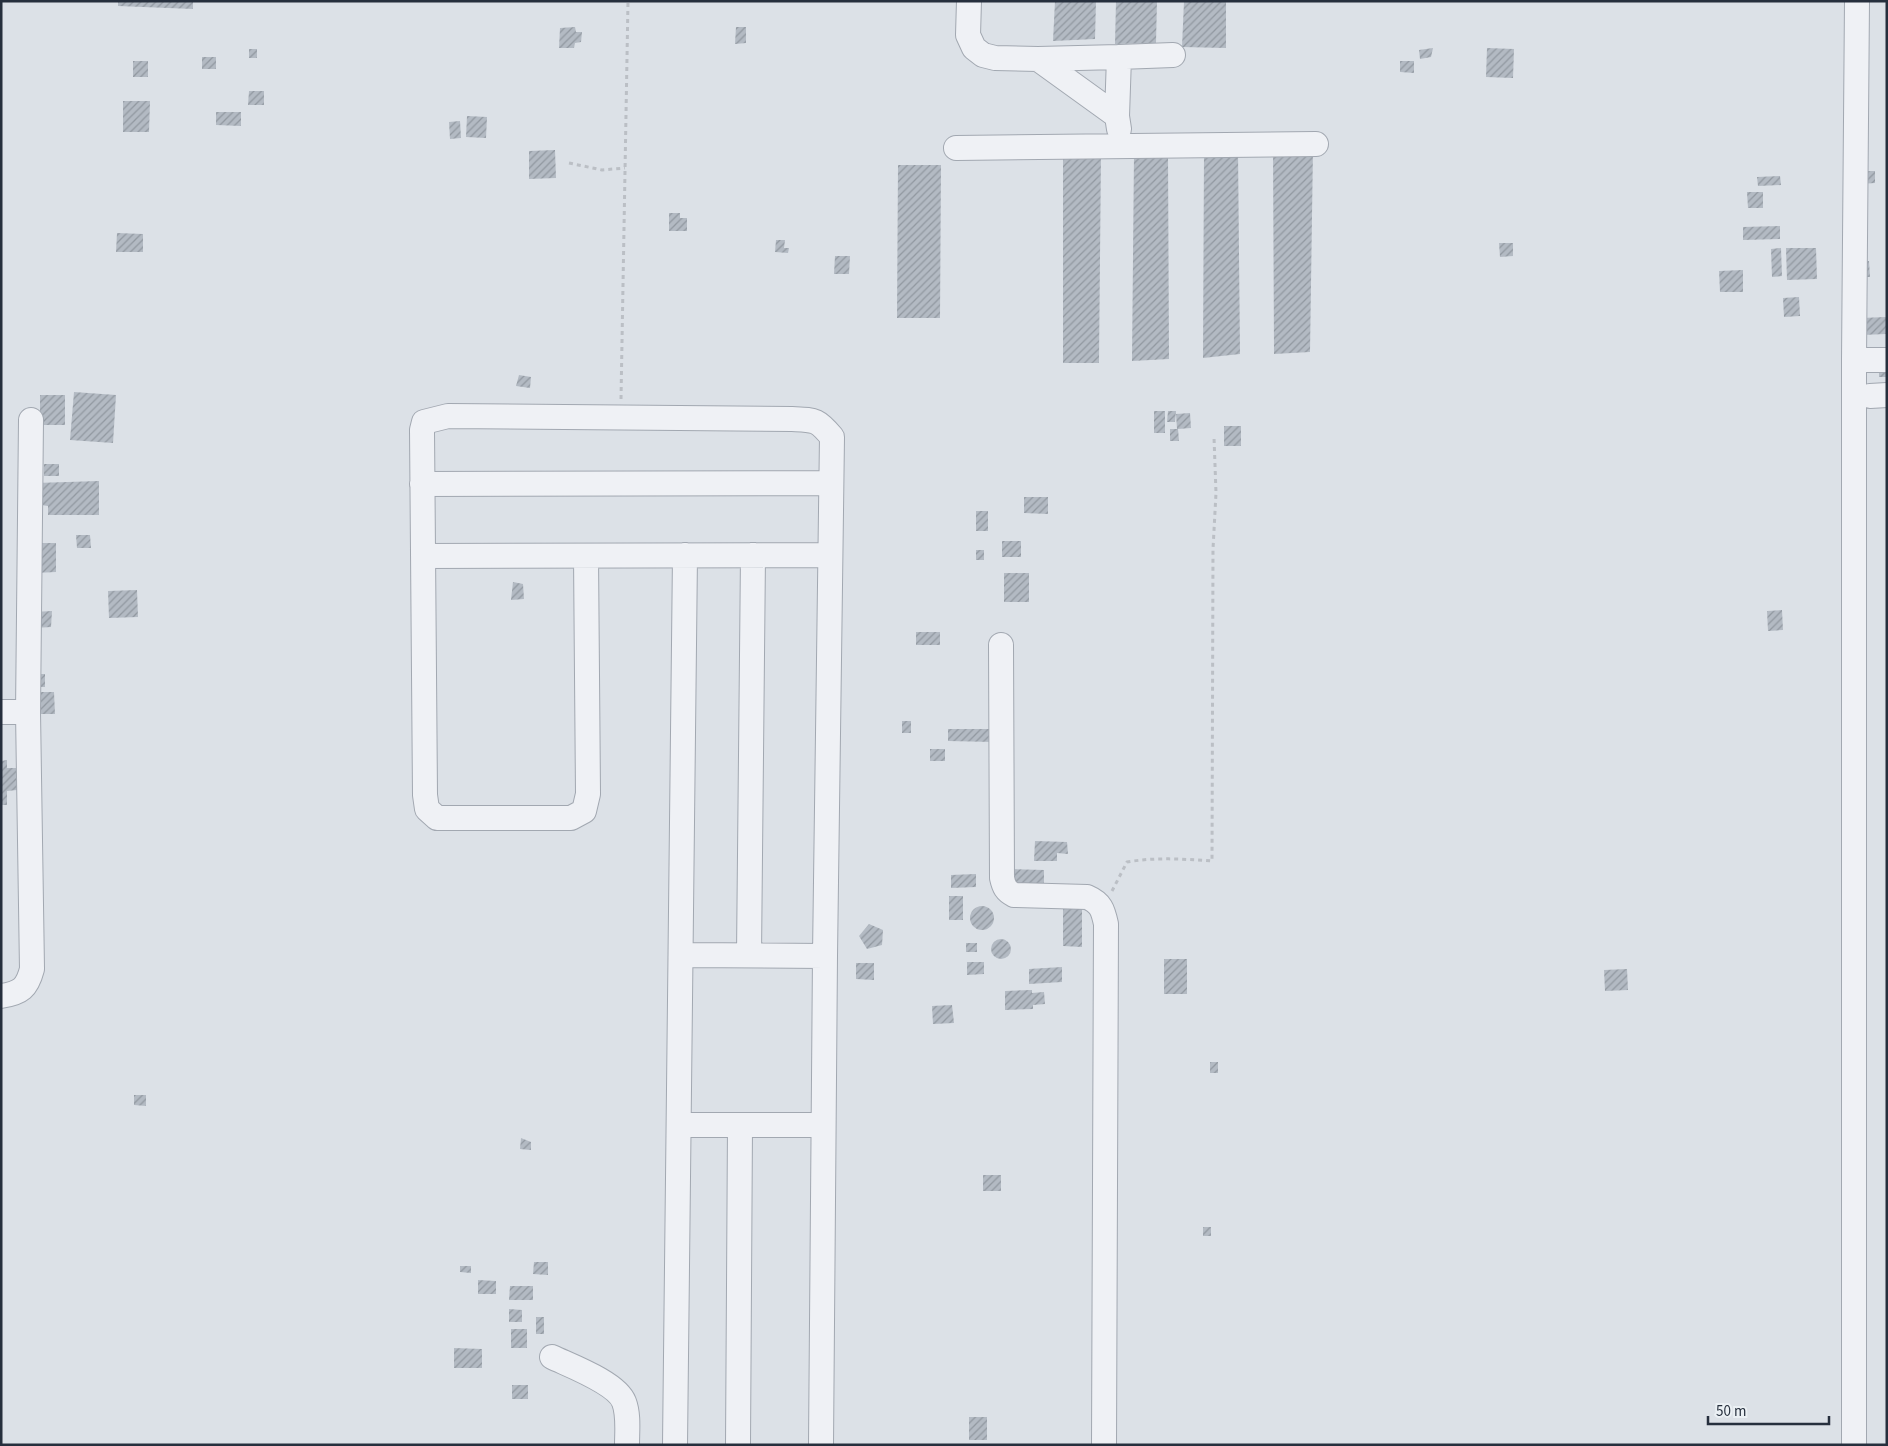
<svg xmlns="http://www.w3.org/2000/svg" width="1888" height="1446" viewBox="0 0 1888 1446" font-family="'Source Sans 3',sans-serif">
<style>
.building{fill:url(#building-hatch)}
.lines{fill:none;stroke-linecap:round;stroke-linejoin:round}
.minor-casing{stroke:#a2a8b1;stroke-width:26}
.path{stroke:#bbbfc5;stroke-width:3;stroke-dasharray:4 4;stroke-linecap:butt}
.minor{stroke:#eff1f5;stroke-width:24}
</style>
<defs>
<pattern id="building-hatch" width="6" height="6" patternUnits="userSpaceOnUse" patternTransform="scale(1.25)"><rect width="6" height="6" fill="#b3bac3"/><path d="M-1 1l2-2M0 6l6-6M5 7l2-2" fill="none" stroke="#9198a0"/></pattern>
</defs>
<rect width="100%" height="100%" fill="#dce1e7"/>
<path class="building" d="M 118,1 L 193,1 L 193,9 L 118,6 Z
M 1055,1 L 1096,1 L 1095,39 L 1053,41 Z
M 1116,1 L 1157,1 L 1156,43 L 1115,44 Z
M 1184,1 L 1226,1 L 1226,48 L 1182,47 Z
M 575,27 L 576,32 L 582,32 L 581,42 L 575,43 L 574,48 L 559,48 L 560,28 Z
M 736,27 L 746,27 L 746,43 L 735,44 Z
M 1433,48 L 1431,57 L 1420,59 L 1419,50 Z
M 1487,48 L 1514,49 L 1513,78 L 1486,77 Z
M 249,49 L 257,49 L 257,58 L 249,58 Z
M 202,57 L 216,57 L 216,69 L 202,69 Z
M 133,61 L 148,61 L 148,77 L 133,77 Z
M 1400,61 L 1414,61 L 1414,73 L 1400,72 Z
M 249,91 L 264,91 L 264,105 L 248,105 Z
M 123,101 L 150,101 L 149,132 L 123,132 Z
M 216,112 L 241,112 L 241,126 L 216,125 Z
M 467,116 L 487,117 L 486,138 L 466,137 Z
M 460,121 L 461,138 L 450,139 L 449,122 Z
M 1273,146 L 1313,149 L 1310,352 L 1274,354 Z
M 555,150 L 556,178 L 529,179 L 529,151 Z
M 1204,151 L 1238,151 L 1240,354 L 1203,358 Z
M 1063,152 L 1101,153 L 1099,363 L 1063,363 Z
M 1134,154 L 1168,154 L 1169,359 L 1132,361 Z
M 898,165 L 941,165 L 940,318 L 897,318 Z
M 1858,171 L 1875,171 L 1875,183 L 1859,184 Z
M 1780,176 L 1781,185 L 1758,186 L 1757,177 Z
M 1747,192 L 1763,192 L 1763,208 L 1748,208 Z
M 669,213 L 680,213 L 680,218 L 687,218 L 687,231 L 669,231 Z
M 1780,226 L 1780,239 L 1743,240 L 1743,227 Z
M 117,233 L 143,234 L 143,252 L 116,252 Z
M 776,240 L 785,240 L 784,248 L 789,248 L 788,253 L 775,252 Z
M 1499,243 L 1513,243 L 1513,256 L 1500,257 Z
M 1781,248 L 1782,276 L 1772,277 L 1771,249 Z
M 1786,248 L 1816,248 L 1817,279 L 1787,280 Z
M 835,256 L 850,256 L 849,274 L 834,274 Z
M 1869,261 L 1870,277 L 1859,277 L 1859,262 Z
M 1743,270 L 1743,292 L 1720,292 L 1719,271 Z
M 1799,297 L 1800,316 L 1784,317 L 1783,298 Z
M 1886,317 L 1886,334 L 1862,335 L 1861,318 Z
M 1879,366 L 1887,366 L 1887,377 L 1879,377 Z
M 519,375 L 531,377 L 530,388 L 516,386 Z
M 74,392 L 116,395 L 113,443 L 70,440 Z
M 40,395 L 65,395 L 65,425 L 40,425 Z
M 1154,411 L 1165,411 L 1165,433 L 1154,433 Z
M 1168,411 L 1176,411 L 1175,422 L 1167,422 Z
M 1190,413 L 1191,428 L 1178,429 L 1179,441 L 1170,441 L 1170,429 L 1177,429 L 1176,414 Z
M 1224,426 L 1241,426 L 1241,446 L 1224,446 Z
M 44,464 L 59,464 L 59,476 L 44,476 Z
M 99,481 L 99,515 L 48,515 L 48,506 L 34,504 L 36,483 Z
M 1024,497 L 1048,497 L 1048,514 L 1024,513 Z
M 976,511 L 988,511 L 988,531 L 976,531 Z
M 76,535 L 90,535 L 91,548 L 77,548 Z
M 1002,541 L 1021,541 L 1021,557 L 1002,557 Z
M 35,543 L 56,543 L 56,572 L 35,573 Z
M 976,550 L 984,550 L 984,560 L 976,560 Z
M 1004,573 L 1029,573 L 1029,602 L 1004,602 Z
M 513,582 L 523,584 L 524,599 L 511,600 Z
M 137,590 L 138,617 L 109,618 L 108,591 Z
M 1782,610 L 1783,630 L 1768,631 L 1767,611 Z
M 52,611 L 51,627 L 34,628 L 34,612 Z
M 916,632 L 940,632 L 940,645 L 916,645 Z
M 33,674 L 45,674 L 45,687 L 34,687 Z
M 40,692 L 54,692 L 55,714 L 40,714 Z
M 902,721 L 911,721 L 911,733 L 902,733 Z
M 948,729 L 993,729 L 993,742 L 948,741 Z
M 930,749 L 945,749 L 945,761 L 930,761 Z
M 7,760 L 7,768 L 17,768 L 17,790 L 7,791 L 7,805 L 1,805 L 1,761 Z
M 1035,841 L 1067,842 L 1068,854 L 1057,853 L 1057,861 L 1034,861 Z
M 1012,869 L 1044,870 L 1044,890 L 1011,890 Z
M 976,874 L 976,887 L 951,888 L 951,875 Z
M 949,896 L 963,896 L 963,920 L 949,920 Z
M970 918a12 12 0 1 1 24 0a12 12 0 1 1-24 0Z
M 1063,906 L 1082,906 L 1082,947 L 1063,946 Z
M 869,924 L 883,930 L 882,945 L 867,949 L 859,936 Z
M991 949a10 10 0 1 1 20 0a10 10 0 1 1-20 0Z
M 966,943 L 977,943 L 977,952 L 966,952 Z
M 1164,959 L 1187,959 L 1187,994 L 1164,994 Z
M 967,962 L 984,962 L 984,974 L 967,975 Z
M 856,963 L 874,963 L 874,980 L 856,979 Z
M 1062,967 L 1062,982 L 1029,984 L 1029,969 Z
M 1627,969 L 1628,990 L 1605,991 L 1604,970 Z
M 1032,990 L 1032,993 L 1044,992 L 1045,1004 L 1033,1005 L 1033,1009 L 1005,1010 L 1005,991 Z
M 952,1005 L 954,1023 L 933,1024 L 932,1006 Z
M 1210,1062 L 1218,1062 L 1218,1073 L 1210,1073 Z
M 134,1095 L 146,1095 L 146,1106 L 134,1105 Z
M 521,1138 L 531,1142 L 531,1150 L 520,1149 Z
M 983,1175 L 1001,1175 L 1001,1191 L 983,1191 Z
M 1203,1227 L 1211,1227 L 1211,1236 L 1203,1236 Z
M 534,1262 L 548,1262 L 548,1275 L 533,1274 Z
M 460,1266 L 471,1266 L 471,1273 L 460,1272 Z
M 478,1280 L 496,1281 L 496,1294 L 478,1294 Z
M 510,1286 L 533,1286 L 533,1300 L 509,1300 Z
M 509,1309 L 522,1310 L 522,1322 L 509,1322 Z
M 536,1317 L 544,1317 L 544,1334 L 536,1334 Z
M 511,1329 L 527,1329 L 527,1348 L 511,1348 Z
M 454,1348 L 482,1349 L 482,1368 L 454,1368 Z
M 512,1385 L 528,1385 L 528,1399 L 512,1399 Z
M 969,1417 L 987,1417 L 987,1440 L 969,1440 Z"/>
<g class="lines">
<g class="minor-casing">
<path id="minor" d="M 969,1 L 968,35 L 974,48 L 983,55 L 995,58 L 1038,59 L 1119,57 L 1117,116
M 1119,57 L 1173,55
M 1038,59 L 1117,116 L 1119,129
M 956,148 L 1316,144
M 1854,360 L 1887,360
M 1870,396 L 1887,395
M 422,484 L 831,483
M 423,556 L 830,555
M 586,556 L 588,794 L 584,811 L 571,818 L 437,818 L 427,809 L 425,795 L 422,430 L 424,422 L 448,416 L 792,419 C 815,420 817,419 832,437 L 825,956 L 821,1445
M 1001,645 L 1002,878 C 1004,887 1006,891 1014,895 L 1087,897 C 1101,903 1103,910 1106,924 L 1104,1445
M 1,712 L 28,712
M 681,955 L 825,956
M 749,955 L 753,555
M 1,996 C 21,993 27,988 32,969 L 28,712 L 31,420
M 679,1125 L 823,1125
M 552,1357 C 571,1366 617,1383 624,1402 C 629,1415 627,1431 627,1445
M 675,1445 L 685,555
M 738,1445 L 740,1126
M 1854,1445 L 1854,360 L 1857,1"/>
</g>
<path class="path" d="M 569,163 L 602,170 L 625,168
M 621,399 L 628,1
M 1112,891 L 1127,862 C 1156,857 1183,859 1212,861 L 1213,549 L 1216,493 L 1214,437"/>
<use href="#minor" class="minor"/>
</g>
<rect width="1888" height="1446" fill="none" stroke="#262f3d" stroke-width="5"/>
<path d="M1708 1416v8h121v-8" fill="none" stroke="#262f3d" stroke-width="2.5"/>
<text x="1716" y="1416" font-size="15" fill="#262f3d" stroke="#ebf0f4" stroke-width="4" paint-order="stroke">50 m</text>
</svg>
